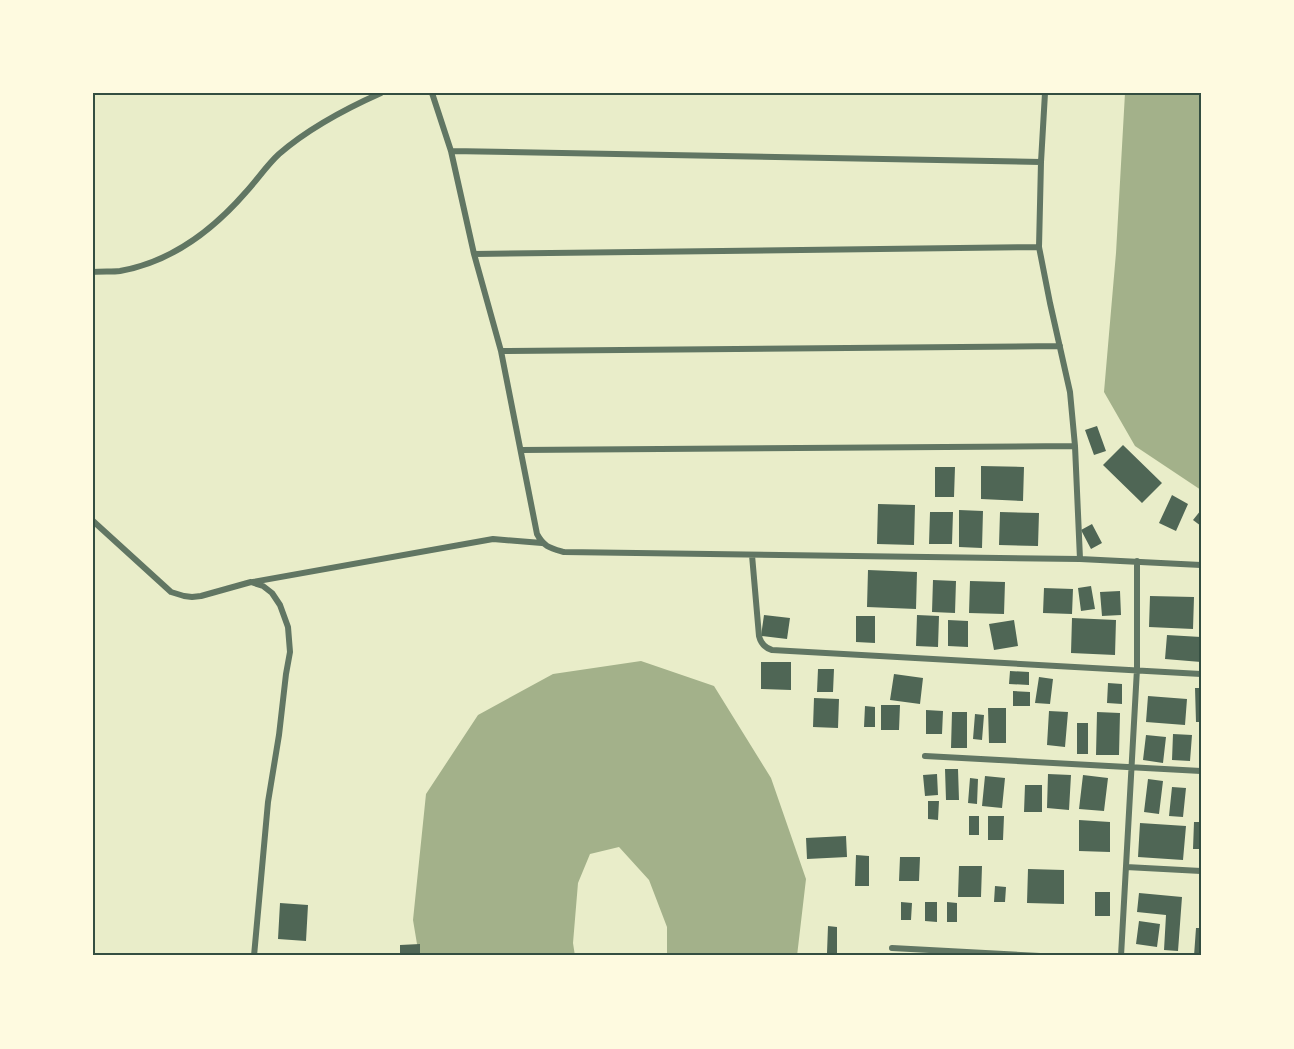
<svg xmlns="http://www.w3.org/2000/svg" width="1294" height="1049" viewBox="0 0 1294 1049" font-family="Rubik,sans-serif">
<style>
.water{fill:#a3b18a}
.building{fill:#4f6655}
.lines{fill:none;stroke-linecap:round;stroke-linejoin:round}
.minor{stroke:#617663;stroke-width:6}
.neatline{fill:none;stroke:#344e41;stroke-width:2}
</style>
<rect width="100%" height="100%" fill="#e9edc9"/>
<path class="water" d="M 1125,93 L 1201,93 L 1201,490 L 1135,446 L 1104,392 L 1116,253 Z
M 641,661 L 714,686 L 771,778 L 806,879 L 797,956 L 667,956 L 667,927 L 649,880 L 619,847 L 590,854 L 578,883 L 573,943 L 575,956 L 419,956 L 413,920 L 426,794 L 478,715 L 553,674 Z"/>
<path class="building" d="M 1097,426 L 1106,451 L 1094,455 L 1085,430 Z
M 1123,445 L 1162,483 L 1142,503 L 1103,465 Z
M 981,466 L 1024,467 L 1023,501 L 981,499 Z
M 935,467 L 955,467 L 954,497 L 935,497 Z
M 1172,495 L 1188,504 L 1176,531 L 1159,523 Z
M 878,504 L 915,505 L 914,545 L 877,544 Z
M 959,510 L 983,511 L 982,548 L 959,547 Z
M 1201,510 L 1201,526 L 1193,520 Z
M 930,512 L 953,512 L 952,544 L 929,544 Z
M 1000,512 L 1039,513 L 1038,546 L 999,545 Z
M 1092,524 L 1102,543 L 1091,549 L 1081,530 Z
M 868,570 L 917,572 L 916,609 L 867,607 Z
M 933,580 L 956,581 L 955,613 L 932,612 Z
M 970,581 L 1005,582 L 1004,614 L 969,613 Z
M 1091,586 L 1095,609 L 1081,611 L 1078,588 Z
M 1044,588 L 1073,589 L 1072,614 L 1043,613 Z
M 1120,591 L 1121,615 L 1102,616 L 1100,592 Z
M 1150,596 L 1194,597 L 1193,629 L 1149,627 Z
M 764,615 L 790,618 L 787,639 L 761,636 Z
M 917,615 L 939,616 L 938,647 L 916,646 Z
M 856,616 L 875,616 L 875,643 L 856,642 Z
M 1072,618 L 1116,620 L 1115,655 L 1071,653 Z
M 948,620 L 968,621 L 968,647 L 948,646 Z
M 1014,620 L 1018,646 L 994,650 L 989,624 Z
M 1167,635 L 1201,637 L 1201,662 L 1165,659 Z
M 761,662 L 791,662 L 791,690 L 761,689 Z
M 818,669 L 834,669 L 833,692 L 817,692 Z
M 1010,671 L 1029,672 L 1029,685 L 1009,684 Z
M 894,674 L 923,678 L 920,704 L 890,700 Z
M 1039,677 L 1053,679 L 1050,704 L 1035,703 Z
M 1108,683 L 1122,684 L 1122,704 L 1107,703 Z
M 1195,688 L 1201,688 L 1201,722 L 1196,722 Z
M 1013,691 L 1030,692 L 1030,706 L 1013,706 Z
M 1148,696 L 1187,699 L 1185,725 L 1146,722 Z
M 814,698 L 839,699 L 838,728 L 813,727 Z
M 881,705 L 900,705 L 899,730 L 881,730 Z
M 865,706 L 875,707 L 875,727 L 864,727 Z
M 988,708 L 1006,708 L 1006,743 L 989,743 Z
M 926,710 L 943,711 L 942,734 L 926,734 Z
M 1049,711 L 1068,712 L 1065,747 L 1047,745 Z
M 952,712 L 967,712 L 967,748 L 951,748 Z
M 1097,712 L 1120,713 L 1119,755 L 1096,755 Z
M 975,714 L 984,715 L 982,740 L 973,739 Z
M 1077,723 L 1088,723 L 1088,754 L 1077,754 Z
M 1173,734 L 1192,735 L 1190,761 L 1172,760 Z
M 1146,735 L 1166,737 L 1163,763 L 1143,760 Z
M 945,769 L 958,769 L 959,800 L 946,800 Z
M 937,774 L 938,795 L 925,796 L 923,775 Z
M 1048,774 L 1071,775 L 1069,810 L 1047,808 Z
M 1083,775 L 1108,778 L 1104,811 L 1079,809 Z
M 985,776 L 1005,778 L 1002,808 L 982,806 Z
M 970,778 L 978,779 L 977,804 L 968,803 Z
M 1148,779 L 1163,781 L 1159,814 L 1144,812 Z
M 1025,785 L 1042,785 L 1042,812 L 1024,812 Z
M 1172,787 L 1186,788 L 1183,817 L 1169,816 Z
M 928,801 L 939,801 L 938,820 L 928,819 Z
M 969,816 L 979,816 L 979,835 L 969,835 Z
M 988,816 L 1004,816 L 1003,840 L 988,840 Z
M 1079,820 L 1110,822 L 1110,852 L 1079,851 Z
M 1194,822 L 1201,822 L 1201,849 L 1193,849 Z
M 1140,823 L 1186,826 L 1183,860 L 1138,857 Z
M 846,836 L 847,857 L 807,859 L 806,838 Z
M 856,855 L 869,856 L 869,886 L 855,886 Z
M 900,857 L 920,857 L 919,881 L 899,881 Z
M 959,866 L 982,866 L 981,897 L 958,897 Z
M 1028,869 L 1064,870 L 1064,904 L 1027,903 Z
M 995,886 L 1006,887 L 1005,902 L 994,902 Z
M 1095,892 L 1110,892 L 1110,916 L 1095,916 Z
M 1139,893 L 1182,897 L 1178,951 L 1164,950 L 1166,915 L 1137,912 Z
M 901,902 L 912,903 L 911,920 L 901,920 Z
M 925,902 L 937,902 L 937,922 L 925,921 Z
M 947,902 L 957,903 L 957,922 L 947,922 Z
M 280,903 L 308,905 L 306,941 L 278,939 Z
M 1139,921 L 1160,924 L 1157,947 L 1136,944 Z
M 828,926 L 837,927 L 837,953 L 827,953 Z
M 1196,928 L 1201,928 L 1201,956 L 1194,956 Z
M 420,944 L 420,956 L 400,956 L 400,945 Z"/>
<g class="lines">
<path class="minor" d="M 432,93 L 451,151 L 474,254 L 501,351 L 537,534 C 544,547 550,548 564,552 L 1080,559 L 1201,565
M 451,151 L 1041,162 L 1045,93
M 1041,162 L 1039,247 L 1050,303 L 1070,392 L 1075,446 L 1080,559
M 474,254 L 1039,247
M 93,272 C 102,271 112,272 120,271 C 171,262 213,230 246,192 C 257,180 267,165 279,154 C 309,128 345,109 381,93
M 501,351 L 1060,346
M 521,450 L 1075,446
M 93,521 L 171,592 L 184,596 L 192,597 L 201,596 L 251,582 L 263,586 L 272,593 L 280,605 L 288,627 L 290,652 L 286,674 L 279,735 L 268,802 L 254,956
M 752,555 L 759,636 C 761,644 765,648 772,650 L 1201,674
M 253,582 L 493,539 L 542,543
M 925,756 L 1201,771
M 1126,867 L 1201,871
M 892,948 L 1040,956
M 1121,956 L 1137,669 L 1137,561"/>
</g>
<rect width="1294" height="1049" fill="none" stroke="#fefae0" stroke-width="189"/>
<rect x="94" y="94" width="1106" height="860" class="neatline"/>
</svg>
